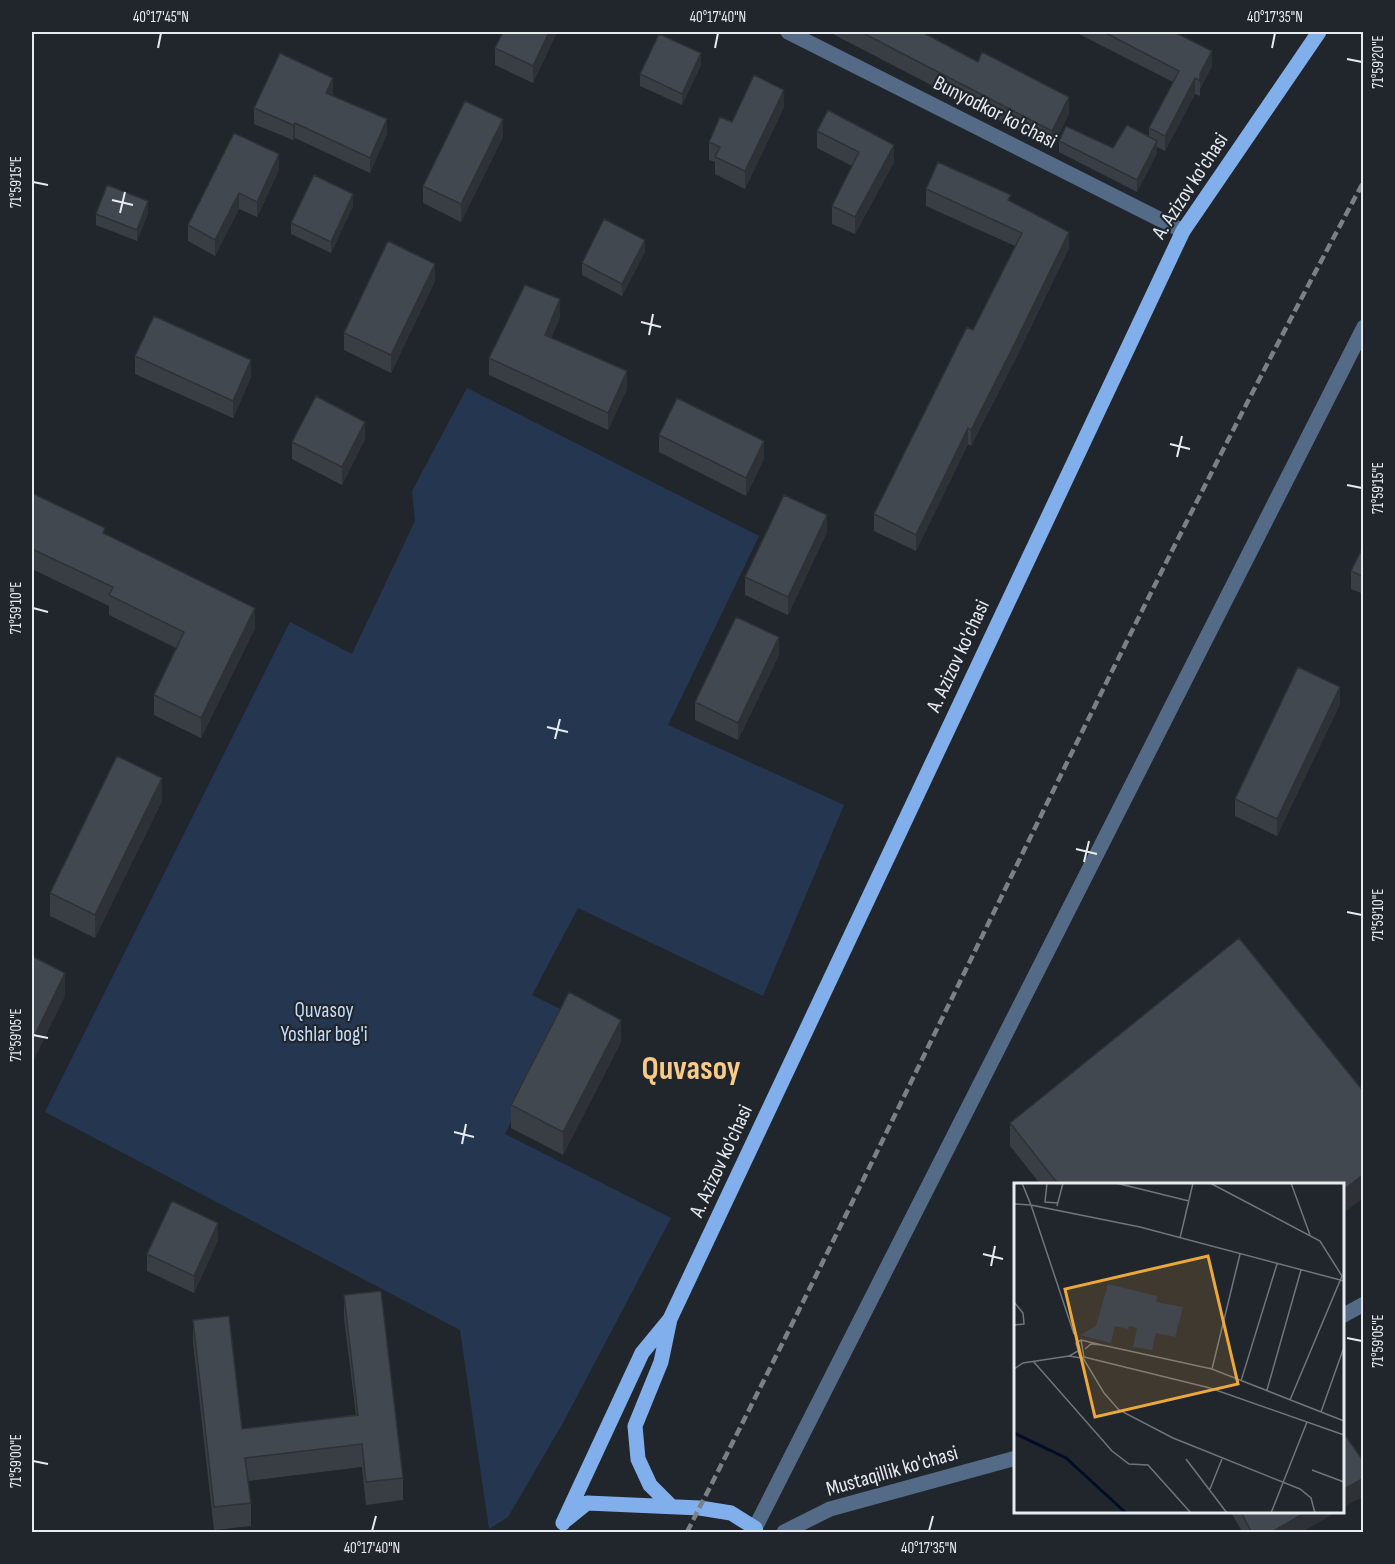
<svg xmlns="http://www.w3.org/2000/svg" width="1395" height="1564" viewBox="0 0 1395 1564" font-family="'Sofia Sans Condensed',sans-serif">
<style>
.green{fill:#253750}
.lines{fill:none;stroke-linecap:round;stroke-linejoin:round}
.minor{stroke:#546b88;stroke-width:15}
.major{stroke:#81afec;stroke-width:15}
.rail{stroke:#7c8086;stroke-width:4.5;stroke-dasharray:9 4.5;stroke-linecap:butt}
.wall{fill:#393e44}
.shaded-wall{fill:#2e3237}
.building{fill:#42484f;stroke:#2e3237;stroke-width:1.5}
.ticks{fill:none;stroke:#e7eaef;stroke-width:2}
.labels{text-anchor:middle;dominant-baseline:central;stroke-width:4.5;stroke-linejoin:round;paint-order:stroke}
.street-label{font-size:21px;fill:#e7eaef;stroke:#21262d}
.park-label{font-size:21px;fill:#c3dcfd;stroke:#21262d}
.town-label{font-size:33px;font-weight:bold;fill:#facb87;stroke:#21262d}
.inset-river{fill:none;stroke:#000d27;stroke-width:3}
.inset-road{fill:none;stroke:#70747b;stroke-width:1.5}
.view{fill:#eca93a;fill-opacity:0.15;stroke:#eca93a;stroke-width:3}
.inset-edge{fill:none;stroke:#e7eaef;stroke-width:3}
.neatline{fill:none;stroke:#e7eaef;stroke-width:2}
.ticks-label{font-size:15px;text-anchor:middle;fill:#e7eaef}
</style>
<rect width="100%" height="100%" fill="#21262d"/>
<path class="green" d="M 467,388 L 759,536 L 668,725 L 844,805 L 763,996 L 578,908 L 532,995 L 564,1011 L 505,1134 L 671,1218 L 564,1421 L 508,1517 L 489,1529 L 460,1330 L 45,1112 L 290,622 L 352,654 L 415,521 L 412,491 Z"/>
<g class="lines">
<path class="minor" d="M 788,32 L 1183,231
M 1342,1316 L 1364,1304
M 755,1528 L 1364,327
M 784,1532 L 830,1509 L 1016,1458"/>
<path class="major" d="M 670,1319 L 1183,231 L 1319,32
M 566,1520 L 587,1503 L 700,1508 L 731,1513 L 755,1528 L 756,1532
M 563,1523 L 642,1353 L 670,1319 L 661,1362 L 635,1426 L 638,1459 L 650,1485 L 671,1506"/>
<path class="rail" d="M 687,1532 C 917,1084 1124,625 1364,181"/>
</g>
<path class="wall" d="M 557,32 L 533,83 L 495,65 L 495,48 Z
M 831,32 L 927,32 L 927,34 L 1069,114 L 1052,148 L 831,33 Z
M 1075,32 L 1174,32 L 1212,66 L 1200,89 L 1200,96 L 1195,94 L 1165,151 L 1157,147 L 1157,153 L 1137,192 L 1059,152 L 1059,141 L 1113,148 L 1149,137 L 1149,128 L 1173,82 Z
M 701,65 L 682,105 L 640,86 L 640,74 Z
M 333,93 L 332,96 L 387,134 L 370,173 L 295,138 L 293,140 L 254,124 L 254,108 Z
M 784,107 L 745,189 L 715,174 L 715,162 L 709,160 L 709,142 L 732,122 Z
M 817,131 L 894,162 L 855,234 L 832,224 L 832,206 L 852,166 L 817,148 Z
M 234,133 L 279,170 L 257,217 L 239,209 L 215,256 L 188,241 L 188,225 Z
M 503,137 L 461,222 L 423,203 L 423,186 Z
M 926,189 L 1011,201 L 1069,248 L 1016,358 L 971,446 L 968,444 L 916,551 L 874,531 L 874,514 L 973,330 L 1015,246 L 926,206 Z
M 353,206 L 331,253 L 291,234 L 291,223 Z
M 148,213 L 137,241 L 96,225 L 96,214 Z
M 645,252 L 622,296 L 582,275 L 582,263 Z
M 435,281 L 391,373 L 344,350 L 344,333 Z
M 560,317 L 551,338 L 627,389 L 608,430 L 489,375 L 489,358 Z
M 135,356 L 251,377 L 233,418 L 135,374 Z
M 659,435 L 764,459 L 746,496 L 659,452 Z
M 365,439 L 342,485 L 292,459 L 292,442 Z
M 32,493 L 105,534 L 255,628 L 201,738 L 154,715 L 154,695 L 176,648 L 109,615 L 109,606 L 32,569 Z
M 827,532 L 788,615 L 745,595 L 745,577 Z
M 1364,545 L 1364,594 L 1351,589 L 1351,571 Z
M 779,655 L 738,740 L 695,720 L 695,702 Z
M 1340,704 L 1277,836 L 1235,816 L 1235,799 Z
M 162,801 L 95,938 L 50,916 L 50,893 Z
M 1239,938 L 1364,1092 L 1364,1197 L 1342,1214 L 1342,1185 L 1041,1185 L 1010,1146 L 1010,1123 Z
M 621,1042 L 563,1155 L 511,1128 L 511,1105 Z
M 218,1240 L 194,1293 L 147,1271 L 147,1254 Z
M 344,1295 L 403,1478 L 403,1500 L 366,1505 L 362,1467 L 248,1481 L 251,1503 L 251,1526 L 214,1530 L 193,1343 L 193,1320 L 242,1429 L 356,1415 L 344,1318 Z
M 1232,1512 L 1336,1512 L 1300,1533 L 1243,1533 L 1232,1514 Z"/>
<path class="shaded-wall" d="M 549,32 L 557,32 L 533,83 L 533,66 Z
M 1212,51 L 1212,66 L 1200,89 L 1200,74 Z
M 701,53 L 701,65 L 682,105 L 682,94 Z
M 333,78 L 333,93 L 326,109 L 326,93 Z
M 1195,78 L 1195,94 L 1165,151 L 1165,136 Z
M 784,90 L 784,107 L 745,189 L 745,171 Z
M 1069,97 L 1069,114 L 1052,148 L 1052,131 Z
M 387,119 L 387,134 L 370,173 L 370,158 Z
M 503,119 L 503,137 L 461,222 L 461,204 Z
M 295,123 L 295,138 L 293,140 L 293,125 Z
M 1157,141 L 1157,153 L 1137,192 L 1137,180 Z
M 894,145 L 894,162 L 855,234 L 855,217 Z
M 279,154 L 279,170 L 257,217 L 257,202 Z
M 239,193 L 239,209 L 215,256 L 215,240 Z
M 353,194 L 353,206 L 331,253 L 331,242 Z
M 148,201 L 148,213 L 137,241 L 137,230 Z
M 1069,232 L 1069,248 L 1016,358 L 971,446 L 971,430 Z
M 645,240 L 645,252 L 622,296 L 622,284 Z
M 435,264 L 435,281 L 391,373 L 391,355 Z
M 560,299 L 560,317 L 545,353 L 545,335 Z
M 251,360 L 251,377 L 233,418 L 233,401 Z
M 627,371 L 627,389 L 608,430 L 608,413 Z
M 365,422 L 365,439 L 342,485 L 342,467 Z
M 968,428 L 968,444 L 916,551 L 916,535 Z
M 764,441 L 764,459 L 746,496 L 746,478 Z
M 827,515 L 827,532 L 788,615 L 788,597 Z
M 255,608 L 255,628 L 201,738 L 201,718 Z
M 779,637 L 779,655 L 738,740 L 738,723 Z
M 1340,687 L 1340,704 L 1277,836 L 1277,819 Z
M 162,778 L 162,801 L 95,938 L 95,915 Z
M 65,973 L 65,996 L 32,1064 L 32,1041 Z
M 621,1020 L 621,1042 L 563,1155 L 563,1132 Z
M 1364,1174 L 1364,1197 L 1342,1214 L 1342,1191 Z
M 218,1223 L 218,1240 L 194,1293 L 194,1276 Z
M 1364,1478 L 1364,1496 L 1342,1508 L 1342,1490 Z
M 1306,1512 L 1336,1512 L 1300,1533 L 1270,1533 Z"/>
<path class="building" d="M 503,32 L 549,32 L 533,66 L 495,48 Z
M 861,32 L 922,32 L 978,62 L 982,52 L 1069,97 L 1052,131 Z
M 1104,32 L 1174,32 L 1212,51 L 1200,74 L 1200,81 L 1195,78 L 1165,136 L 1149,128 L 1179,71 Z
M 659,34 L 701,53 L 682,94 L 640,74 Z
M 280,53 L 333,78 L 326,93 L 387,119 L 370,158 L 295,123 L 293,125 L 254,108 Z
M 754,75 L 784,90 L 745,171 L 715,157 L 720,147 L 709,142 L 720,117 L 732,122 Z
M 465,101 L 503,119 L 461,204 L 423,186 Z
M 828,110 L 894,145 L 855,217 L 832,206 L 859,152 L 817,131 Z
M 1127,125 L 1157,141 L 1137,180 L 1059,141 L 1066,126 L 1113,148 Z
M 234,133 L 279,154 L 257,202 L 239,193 L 215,240 L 188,225 Z
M 938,162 L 1011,195 L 1008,200 L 1069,232 L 1016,341 L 971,430 L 968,428 L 916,535 L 874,514 L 967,327 L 973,330 L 1022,233 L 926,189 Z
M 314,175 L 353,194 L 331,242 L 291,223 Z
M 107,185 L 148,201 L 137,230 L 96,214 Z
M 604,219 L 645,240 L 622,284 L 582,263 Z
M 388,241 L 435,264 L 391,355 L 344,333 Z
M 525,285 L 560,299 L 545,335 L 627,371 L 608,413 L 489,358 Z
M 154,316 L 251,360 L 233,401 L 135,356 Z
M 316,396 L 365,422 L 342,467 L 292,442 Z
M 677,398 L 764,441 L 746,478 L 659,435 Z
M 32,493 L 105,528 L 103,533 L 255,608 L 201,718 L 154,695 L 184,632 L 109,595 L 113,587 L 32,549 Z
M 784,495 L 827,515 L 788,597 L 745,577 Z
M 1364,545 L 1364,577 L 1351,571 Z
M 736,617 L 779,637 L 738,723 L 695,702 Z
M 1298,667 L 1340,687 L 1277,819 L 1235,799 Z
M 117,756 L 162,778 L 95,915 L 50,893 Z
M 1239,938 L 1364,1092 L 1364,1174 L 1342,1191 L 1342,1185 L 1059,1185 L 1010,1123 Z
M 32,956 L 65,973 L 32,1041 Z
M 569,992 L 621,1020 L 563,1132 L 511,1105 Z
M 172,1201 L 218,1223 L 194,1276 L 147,1254 Z
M 381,1291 L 403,1478 L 366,1482 L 362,1444 L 245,1458 L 251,1503 L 214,1507 L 193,1320 L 229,1316 L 242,1429 L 358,1415 L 344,1295 Z
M 1342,1431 L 1364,1462 L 1364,1478 L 1342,1490 Z
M 1241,1512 L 1306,1512 L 1270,1533 L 1252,1533 Z"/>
<path class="ticks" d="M 158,48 L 161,33M 715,48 L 718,33M 1272,48 L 1275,33M 1347,59 L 1362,62M 33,182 L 48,185M 112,200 L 133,205M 120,213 L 125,192M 641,322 L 661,327M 649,335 L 653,314M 1170,444 L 1190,449M 1177,457 L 1182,436M 1347,485 L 1362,488M 33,608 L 48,612M 547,727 L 568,732M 555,739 L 560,719M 1076,849 L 1097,854M 1084,862 L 1089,841M 1347,912 L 1362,915M 33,1035 L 48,1038M 454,1132 L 474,1137M 462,1144 L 466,1124M 983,1254 L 1003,1259M 991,1266 L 995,1246M 1347,1338 L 1362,1341M 33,1461 L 48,1464M 372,1531 L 376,1516M 929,1531 L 933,1516"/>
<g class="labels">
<g class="street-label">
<text transform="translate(995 112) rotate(27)">Bunyodkor ko'chasi</text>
<text transform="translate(1190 186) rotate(-57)">A. Azizov ko'chasi</text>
<text transform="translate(958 656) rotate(-65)">A. Azizov ko'chasi</text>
<text transform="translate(721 1161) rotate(-65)">A. Azizov ko'chasi</text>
<text transform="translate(892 1471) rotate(-16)">Mustaqillik ko'chasi</text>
</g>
<g class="park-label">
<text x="324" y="1010">Quvasoy<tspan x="324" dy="24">Yoshlar bog'i</tspan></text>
</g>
<g class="town-label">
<text x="691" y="1069">Quvasoy</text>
</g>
</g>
<g transform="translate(1014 1183)">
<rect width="330" height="330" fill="#21262d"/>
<path d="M 94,101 L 143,113 L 142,119 L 169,124 L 161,154 L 142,150 L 138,167 L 119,164 L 123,145 L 115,143 L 114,146 L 101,143 L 97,160 L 66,152 L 82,143 Z" fill="#253750"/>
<path class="inset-river" d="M 0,250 L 52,275 L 112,330"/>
<path class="inset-road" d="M 8,0 L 17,22 L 126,44 L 330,98M 33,0 L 31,19 L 44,20M 102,0 L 175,18M 196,0 L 306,58 L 328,93 L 276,217M 277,0 L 296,52M 0,21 L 17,22 L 60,151M 43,23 L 49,0M 166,55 L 179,0M 0,119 L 9,130 L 10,141 L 0,142M 67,157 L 88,162 L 77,161 L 71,166M 88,162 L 198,186 L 330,238M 64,168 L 55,173 L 67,175 L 70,174 L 67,157 L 62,160 L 66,174M 70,174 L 196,205 L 330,252M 69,175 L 90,210 L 105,227 L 159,255 L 286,306 L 297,315 L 301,330M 19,178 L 98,268 L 115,281 L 134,282 L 177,330M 0,186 L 9,180 L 55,173M 198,186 L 226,71M 227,198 L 263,81M 253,207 L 287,87M 307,229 L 330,164M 172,276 L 213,330M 298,287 L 330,299M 196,306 L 208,276M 257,330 L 293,239"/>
<path class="view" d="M 194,73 L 224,201 L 81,234 L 51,106 Z"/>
<rect width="330" height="330" class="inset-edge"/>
</g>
<rect width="1395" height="1564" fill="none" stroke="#21262d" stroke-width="66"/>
<rect x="33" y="33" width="1329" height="1498" class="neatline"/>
<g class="ticks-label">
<text x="161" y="22">40°17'45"N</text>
<text x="718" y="22">40°17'40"N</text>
<text x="1275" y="22">40°17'35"N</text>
<text transform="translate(1378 62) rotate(-90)" y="5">71°59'20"E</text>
<text transform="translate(16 182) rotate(-90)" y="5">71°59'15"E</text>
<text transform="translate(1378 488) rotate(-90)" y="5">71°59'15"E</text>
<text transform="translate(16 608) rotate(-90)" y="5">71°59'10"E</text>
<text transform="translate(1378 915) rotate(-90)" y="5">71°59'10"E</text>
<text transform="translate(16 1035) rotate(-90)" y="5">71°59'05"E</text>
<text transform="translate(1378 1341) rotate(-90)" y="5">71°59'05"E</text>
<text transform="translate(16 1461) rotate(-90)" y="5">71°59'00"E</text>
<text x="372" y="1553">40°17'40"N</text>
<text x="929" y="1553">40°17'35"N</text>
</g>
</svg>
